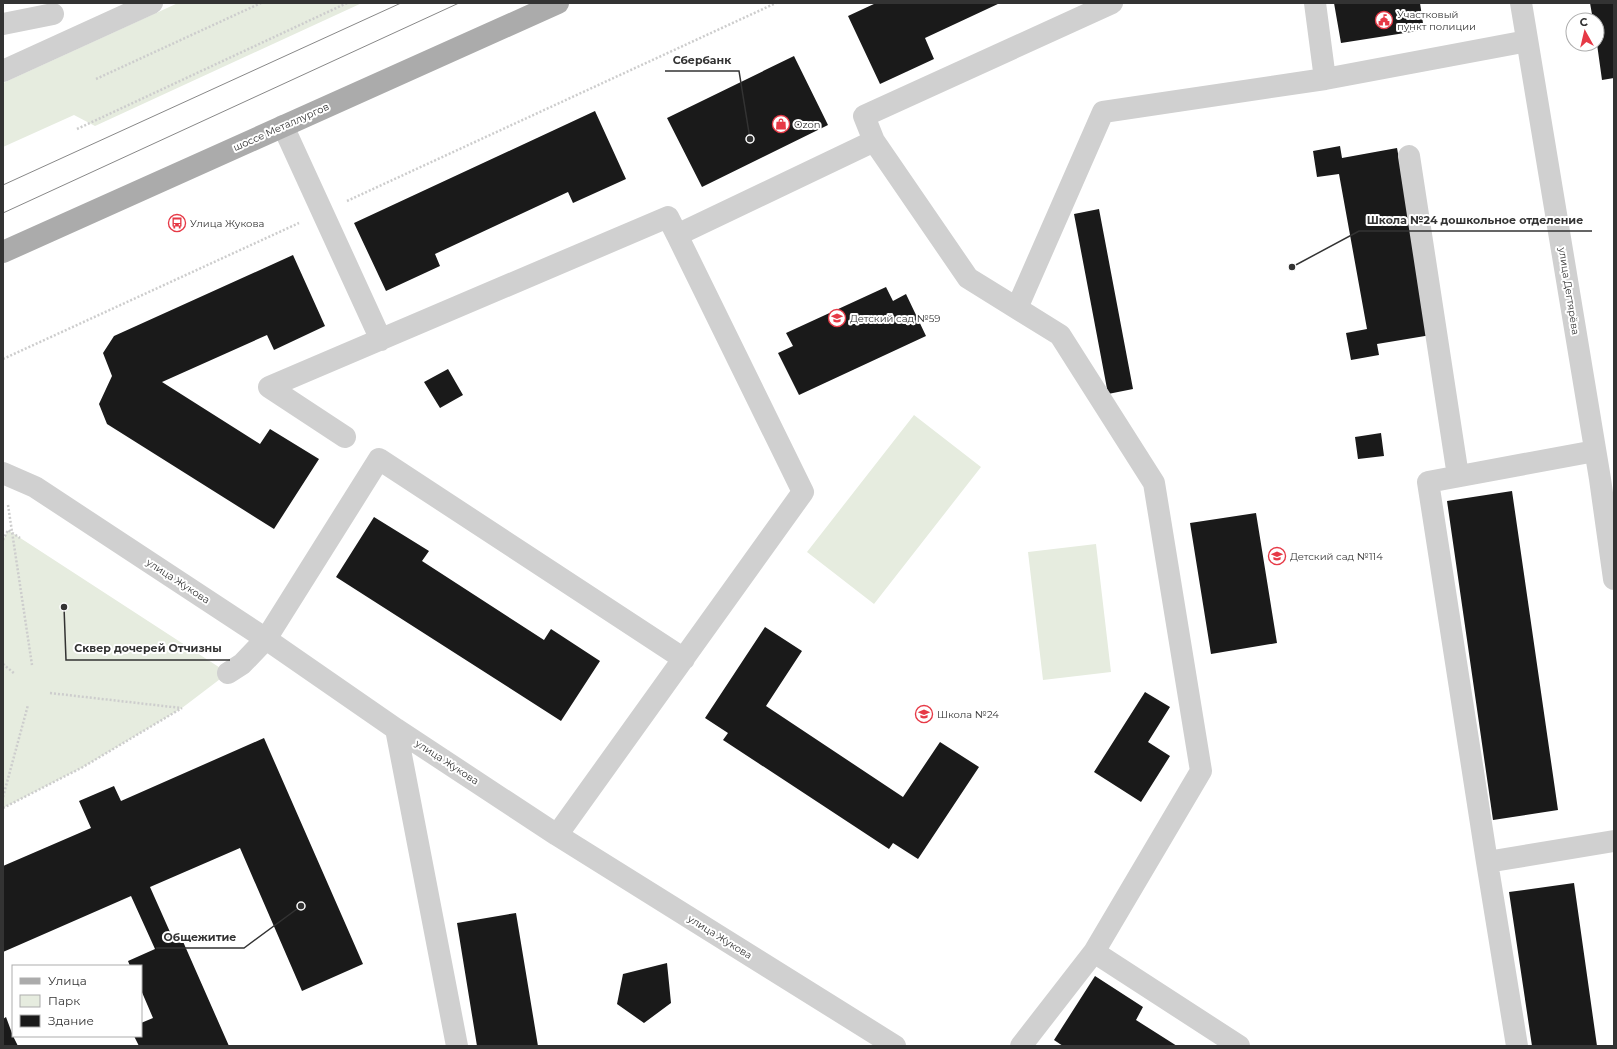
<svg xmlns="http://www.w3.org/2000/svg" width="1617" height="1049" viewBox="0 0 1617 1049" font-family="Montserrat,sans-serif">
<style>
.green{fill:#e6ecdf}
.building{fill:#1a1a1a}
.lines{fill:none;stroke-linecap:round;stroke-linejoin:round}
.path{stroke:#cdcdcd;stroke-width:2.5;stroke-dasharray:2 2;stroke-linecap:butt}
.minor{stroke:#d0d0d0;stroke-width:22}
.major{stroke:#ababab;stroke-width:22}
.tram{stroke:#888;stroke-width:1}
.labels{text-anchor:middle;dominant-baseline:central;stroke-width:4;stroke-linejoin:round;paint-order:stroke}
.poi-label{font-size:10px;fill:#333;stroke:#fff;text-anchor:start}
.street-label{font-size:10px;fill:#333;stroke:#fff}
.leader{fill:none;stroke:#333;stroke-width:1.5}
.callout-dot{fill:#333;stroke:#fff;stroke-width:1.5}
.callout-label{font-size:11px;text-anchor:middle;font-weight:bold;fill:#333;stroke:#fff;stroke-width:4;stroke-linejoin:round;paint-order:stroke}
</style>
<rect width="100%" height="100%" fill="#fff"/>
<path class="green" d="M 178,3 L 362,3 L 95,126 L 74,115 L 3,147 L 3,83 Z
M 914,415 L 981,467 L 874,604 L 807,552 Z
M 8,530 L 228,673 L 182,708 L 83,767 L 3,808 L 3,540 Z
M 1096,544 L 1111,672 L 1043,680 L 1028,552 Z"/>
<path class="building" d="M 876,3 L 1000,3 L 925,38 L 934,59 L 880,84 L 848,16 Z
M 1334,3 L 1420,3 L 1424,30 L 1341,43 Z
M 1590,3 L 1614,3 L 1614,78 L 1602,80 L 1597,44 L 1597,20 L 1593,20 Z
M 794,56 L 828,125 L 702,187 L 667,118 Z
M 595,111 L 626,179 L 573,203 L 568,192 L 435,254 L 440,266 L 386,291 L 354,223 Z
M 1340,146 L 1342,158 L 1397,148 L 1431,335 L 1377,344 L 1379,355 L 1351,360 L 1346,333 L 1367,329 L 1339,174 L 1317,177 L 1313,151 Z
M 1099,209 L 1133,389 L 1108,394 L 1074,214 Z
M 293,255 L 325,326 L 274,350 L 267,335 L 162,382 L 260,444 L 270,429 L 319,459 L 274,529 L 107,424 L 99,404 L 112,376 L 103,353 L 114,336 Z
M 886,287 L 893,301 L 906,294 L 926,336 L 799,395 L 778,353 L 793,346 L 786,333 Z
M 448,369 L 463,395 L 440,408 L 424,382 Z
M 1381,433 L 1384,456 L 1358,459 L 1355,437 Z
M 1512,491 L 1558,810 L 1493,820 L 1447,501 Z
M 1256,513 L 1277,643 L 1211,654 L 1190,523 Z
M 374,517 L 429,551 L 422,561 L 544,640 L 551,629 L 600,661 L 561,721 L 336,577 Z
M 765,627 L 802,651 L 766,706 L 903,797 L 940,742 L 979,767 L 918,859 L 893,843 L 889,849 L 723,740 L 728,733 L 705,718 Z
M 1145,692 L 1170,707 L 1148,742 L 1170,756 L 1141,802 L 1094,772 Z
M 264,738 L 363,964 L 302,991 L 240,848 L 150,887 L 174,941 L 181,937 L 229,1046 L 139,1046 L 134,1036 L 141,1036 L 141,1023 L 153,1018 L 141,990 L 141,966 L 130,966 L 128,961 L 155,949 L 131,896 L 3,952 L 3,866 L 91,828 L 79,801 L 114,786 L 121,801 Z
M 1574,883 L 1597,1046 L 1532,1046 L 1509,892 Z
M 516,913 L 538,1046 L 477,1046 L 457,923 Z
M 667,963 L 671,1003 L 644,1023 L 617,1004 L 623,974 Z
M 1095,976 L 1143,1007 L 1136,1020 L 1177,1046 L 1063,1046 L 1054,1040 Z
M 6,1017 L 13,1036 L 18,1046 L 3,1046 L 3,1019 Z"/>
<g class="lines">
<path class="path" d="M 96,79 L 261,3
M 77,129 L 347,3
M 347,201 L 776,3
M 3,359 L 299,223
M 8,505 L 32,665
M 3,540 L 8,530 L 20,538
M 3,664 L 15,674
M 50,693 L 181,708
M 3,797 L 28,705
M 3,808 L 83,767 L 182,708"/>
<path class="minor" d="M 1315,3 L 1325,79 L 1527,41
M 1521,3 L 1600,479 L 1614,579
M 3,24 L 53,14
M 3,71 L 152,3
M 283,126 L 381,340
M 874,141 L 968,278 L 1060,335 L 1154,483 L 1201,771 L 1094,952 L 1021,1046
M 1409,156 L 1458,476
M 1017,308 L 1103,112 L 1325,79
M 345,437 L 269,387 L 668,217 L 677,235 L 874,141 L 864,116 L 1112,3
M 3,473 L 35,487 L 266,639 L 396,729 L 557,835 L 895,1046
M 228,673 L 242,664 L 266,639 L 379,459 L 684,659
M 396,729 L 457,1046
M 557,835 L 803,492 L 677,235
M 1487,862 L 1428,482 L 1595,451
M 1094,952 L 1239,1046
M 1517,1046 L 1487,862 L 1614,841"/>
<path class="major" d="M 3,252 L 558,3"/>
<path class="tram" d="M 3,185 L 401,3
M 3,213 L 459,3"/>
</g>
<defs>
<g id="civic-ring" transform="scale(0.9)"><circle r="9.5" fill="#fff" stroke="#e63946" stroke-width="1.5"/><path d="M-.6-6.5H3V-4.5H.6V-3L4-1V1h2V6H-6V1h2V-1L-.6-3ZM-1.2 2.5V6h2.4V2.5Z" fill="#e63946"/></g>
<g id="shop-ring" transform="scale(0.9)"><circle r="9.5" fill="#fff" stroke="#e63946" stroke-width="1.5"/><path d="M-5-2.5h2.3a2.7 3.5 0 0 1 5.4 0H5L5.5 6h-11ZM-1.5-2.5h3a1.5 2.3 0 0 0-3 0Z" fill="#e63946"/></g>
<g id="bus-ring" transform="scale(0.9)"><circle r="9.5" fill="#fff" stroke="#e63946" stroke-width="1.5"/><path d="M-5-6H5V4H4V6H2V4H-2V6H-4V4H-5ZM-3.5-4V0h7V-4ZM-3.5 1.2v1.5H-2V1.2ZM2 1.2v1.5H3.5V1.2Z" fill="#e63946"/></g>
<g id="school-ring" transform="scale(0.9)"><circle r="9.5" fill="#fff" stroke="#e63946" stroke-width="1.5"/><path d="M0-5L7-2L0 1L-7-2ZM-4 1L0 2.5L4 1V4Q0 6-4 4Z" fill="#e63946"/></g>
</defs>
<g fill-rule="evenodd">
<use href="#civic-ring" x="1384" y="20"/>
<use href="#shop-ring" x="781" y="124"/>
<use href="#bus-ring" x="177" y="223"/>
<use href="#school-ring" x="837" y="318"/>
<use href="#school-ring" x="1277" y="556"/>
<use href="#school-ring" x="924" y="714"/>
</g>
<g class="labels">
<g class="poi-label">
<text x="1397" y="14">Участковый<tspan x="1397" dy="12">пункт полиции</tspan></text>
<text x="794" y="124">Ozon</text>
<text x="190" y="223">Улица Жукова</text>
<text x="850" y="318">Детский сад №59</text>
<text x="1290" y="556">Детский сад №114</text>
<text x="937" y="714">Школа №24</text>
</g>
<g class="street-label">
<text transform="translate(281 127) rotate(-24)">шоссе Металлургов</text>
<text transform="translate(1569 291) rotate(81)">улица Дегтярёва</text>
<text transform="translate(178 581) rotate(33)">улица Жукова</text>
<text transform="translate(447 762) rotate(33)">улица Жукова</text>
<text transform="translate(720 937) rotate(32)">улица Жукова</text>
</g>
</g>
<path class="leader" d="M750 139L739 71H665M1292 267L1359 231H1592M64 607L66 660H230M301 906L244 948H156"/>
<g class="callout-dot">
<circle cx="750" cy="139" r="4"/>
<circle cx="1292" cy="267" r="4"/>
<circle cx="64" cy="607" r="4"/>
<circle cx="301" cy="906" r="4"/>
</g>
<g class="callout-label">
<text x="702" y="64">Сбербанк</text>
<text x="1475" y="224">Школа №24 дошкольное отделение</text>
<text x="148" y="652">Сквер дочерей Отчизны</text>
<text x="200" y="941">Общежитие</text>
</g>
<rect width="1617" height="1049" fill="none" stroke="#333333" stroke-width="8"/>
<rect x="12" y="965" width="130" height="72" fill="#ffffff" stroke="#adadad"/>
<rect x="20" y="978" width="20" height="6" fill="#ababab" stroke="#adadad"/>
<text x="48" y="985" font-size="12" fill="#333333">Улица</text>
<rect x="20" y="995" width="20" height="12" fill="#e6ecdf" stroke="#adadad"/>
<text x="48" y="1005" font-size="12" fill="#333333">Парк</text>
<rect x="20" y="1015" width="20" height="12" fill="#1a1a1a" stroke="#adadad"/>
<text x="48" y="1025" font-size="12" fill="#333333">Здание</text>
<g transform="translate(1585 32) rotate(352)"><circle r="19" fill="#ffffff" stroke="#adadad"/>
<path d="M0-3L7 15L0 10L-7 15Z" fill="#e63946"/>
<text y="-6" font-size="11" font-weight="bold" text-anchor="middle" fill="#333333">С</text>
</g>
</svg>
